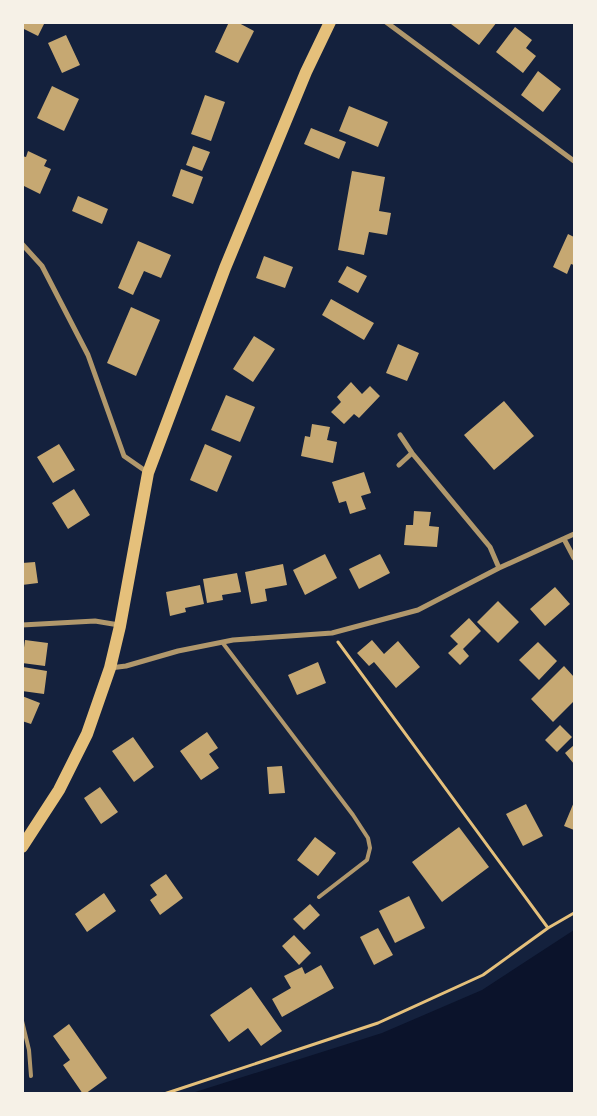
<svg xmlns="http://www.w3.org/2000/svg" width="597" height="1116" viewBox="0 0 597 1116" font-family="'Roboto Serif',serif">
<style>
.water{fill:#0b132b}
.building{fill:#c6a872}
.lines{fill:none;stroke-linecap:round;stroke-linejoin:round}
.path{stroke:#e5c07b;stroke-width:3}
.service{stroke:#b1986c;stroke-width:4}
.minor{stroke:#b1986c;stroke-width:5}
.primary{stroke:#e5c07b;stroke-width:12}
</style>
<rect width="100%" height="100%" fill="#14213d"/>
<path class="water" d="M 574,930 L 574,1093 L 192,1093 L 382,1033 L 482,990 Z"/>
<path class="building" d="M 22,22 L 45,22 L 38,36 L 22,28 Z
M 229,22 L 237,22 L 254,31 L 238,63 L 215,52 Z
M 452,22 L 497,22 L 479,45 L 451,24 Z
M 515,27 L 532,40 L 526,48 L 536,56 L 523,73 L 496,52 Z
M 66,35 L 80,65 L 62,73 L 48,43 Z
M 538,71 L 561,89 L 543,112 L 521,95 Z
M 52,86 L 79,99 L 64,131 L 37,118 Z
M 205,95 L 225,102 L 211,141 L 191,134 Z
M 349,106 L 388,122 L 378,147 L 339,131 Z
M 311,128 L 346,142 L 339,159 L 304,144 Z
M 193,146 L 210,152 L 202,171 L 186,165 Z
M 28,151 L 47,160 L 44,166 L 51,169 L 40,194 L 22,185 L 22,156 L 26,157 Z
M 181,169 L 203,177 L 193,204 L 172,196 Z
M 352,171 L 385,177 L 379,211 L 391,213 L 387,235 L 369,232 L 364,255 L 338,250 Z
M 78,196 L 108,209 L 102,224 L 72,211 Z
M 568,234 L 574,237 L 574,265 L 571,264 L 567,274 L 553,267 Z
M 138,241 L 171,255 L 161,278 L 144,271 L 133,295 L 118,288 Z
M 264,256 L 293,267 L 285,288 L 256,278 Z
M 347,266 L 367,276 L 358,293 L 338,282 Z
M 331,299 L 374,323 L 364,340 L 322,315 Z
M 131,307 L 160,320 L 136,376 L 107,363 Z
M 254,336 L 275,349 L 253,382 L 233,369 Z
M 398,344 L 419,353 L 407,381 L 386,373 Z
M 351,382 L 362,394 L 370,386 L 380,396 L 359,418 L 354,414 L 344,424 L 331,412 L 341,402 L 337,397 Z
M 226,395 L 255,407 L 240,442 L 211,430 Z
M 504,401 L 534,436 L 494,470 L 464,435 Z
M 312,424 L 330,427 L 327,440 L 337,442 L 333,463 L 301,456 L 305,436 L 310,437 Z
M 59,444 L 75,470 L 53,483 L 37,457 Z
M 205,444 L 232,456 L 217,492 L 190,480 Z
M 364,472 L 371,493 L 361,496 L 366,509 L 350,514 L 346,501 L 339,503 L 332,482 Z
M 74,489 L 90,515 L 68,529 L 52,503 Z
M 414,511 L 431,512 L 429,526 L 439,527 L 437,547 L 404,545 L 406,525 L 413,525 Z
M 325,554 L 337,578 L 305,595 L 293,570 Z
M 380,554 L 390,573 L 359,589 L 349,569 Z
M 35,562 L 38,583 L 22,585 L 22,563 Z
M 283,564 L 287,585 L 265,589 L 267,601 L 251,604 L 245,572 Z
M 237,573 L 241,592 L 222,595 L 223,600 L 207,603 L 203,579 Z
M 200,585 L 204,604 L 185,608 L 186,612 L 170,616 L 166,592 Z
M 555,587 L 570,604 L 545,626 L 530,609 Z
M 498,601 L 519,622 L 498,643 L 477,622 Z
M 469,618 L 481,631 L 463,649 L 469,656 L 460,665 L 448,653 L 458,644 L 450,636 Z
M 25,640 L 48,643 L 45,666 L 22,663 Z
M 372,640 L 384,654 L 398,641 L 420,667 L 396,688 L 374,662 L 369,666 L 357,653 Z
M 538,642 L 557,661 L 539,680 L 519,660 Z
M 318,662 L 326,683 L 297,695 L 288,675 Z
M 564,666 L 574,677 L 574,701 L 553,722 L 531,699 Z
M 23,667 L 47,671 L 44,694 L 22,691 Z
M 22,696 L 40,703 L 31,724 L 22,721 Z
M 560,725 L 572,737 L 557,752 L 545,740 Z
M 207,732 L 218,748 L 209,754 L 219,768 L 201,780 L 180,751 Z
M 133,737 L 154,767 L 134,782 L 112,751 Z
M 574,745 L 574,764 L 565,753 Z
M 282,766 L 285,793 L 269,794 L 267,767 Z
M 100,787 L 118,812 L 101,824 L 84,798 Z
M 574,802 L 574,830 L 564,826 Z
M 526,804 L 543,836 L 523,846 L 506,814 Z
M 459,827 L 489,867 L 442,902 L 412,862 Z
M 315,837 L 336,853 L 318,876 L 297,860 Z
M 166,874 L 183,898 L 160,915 L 150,900 L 157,895 L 150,885 Z
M 104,893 L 116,911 L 87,932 L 75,914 Z
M 409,896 L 425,928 L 395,943 L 379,911 Z
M 310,904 L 320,915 L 304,930 L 293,919 Z
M 378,928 L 393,955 L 374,965 L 360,937 Z
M 294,935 L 311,953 L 299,965 L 282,946 Z
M 321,965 L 334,988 L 282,1017 L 272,999 L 291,988 L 284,976 L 302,967 L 305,974 Z
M 251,987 L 282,1031 L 261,1046 L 248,1028 L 229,1042 L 210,1015 Z
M 69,1024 L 107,1078 L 85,1094 L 83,1094 L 63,1065 L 70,1060 L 53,1036 Z"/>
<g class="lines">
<path class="path" d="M 338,642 L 548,928
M 164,1094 L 378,1023 L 483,975 L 548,928 L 574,913"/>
<path class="service" d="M 222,642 L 353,815 L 368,838 L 370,848 L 367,860 L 319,897
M 22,1021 L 29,1050 L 31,1076"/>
<path class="minor" d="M 386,22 L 574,161
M 22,244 L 42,266 L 88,355 L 124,456 L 147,472
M 400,435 L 412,453 L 490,547 L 499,568
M 399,465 L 412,453
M 564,539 L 574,558
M 22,625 L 95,621 L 119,625
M 110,668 L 126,666 L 178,651 L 233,640 L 332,633 L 418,610 L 499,568 L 574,534"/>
<path class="primary" d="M 22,847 L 59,790 L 87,734 L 110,668 L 120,626 L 148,473 L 225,268 L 306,72 L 330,22"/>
</g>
<rect width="597" height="1116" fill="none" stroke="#f6f1e7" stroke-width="48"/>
</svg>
